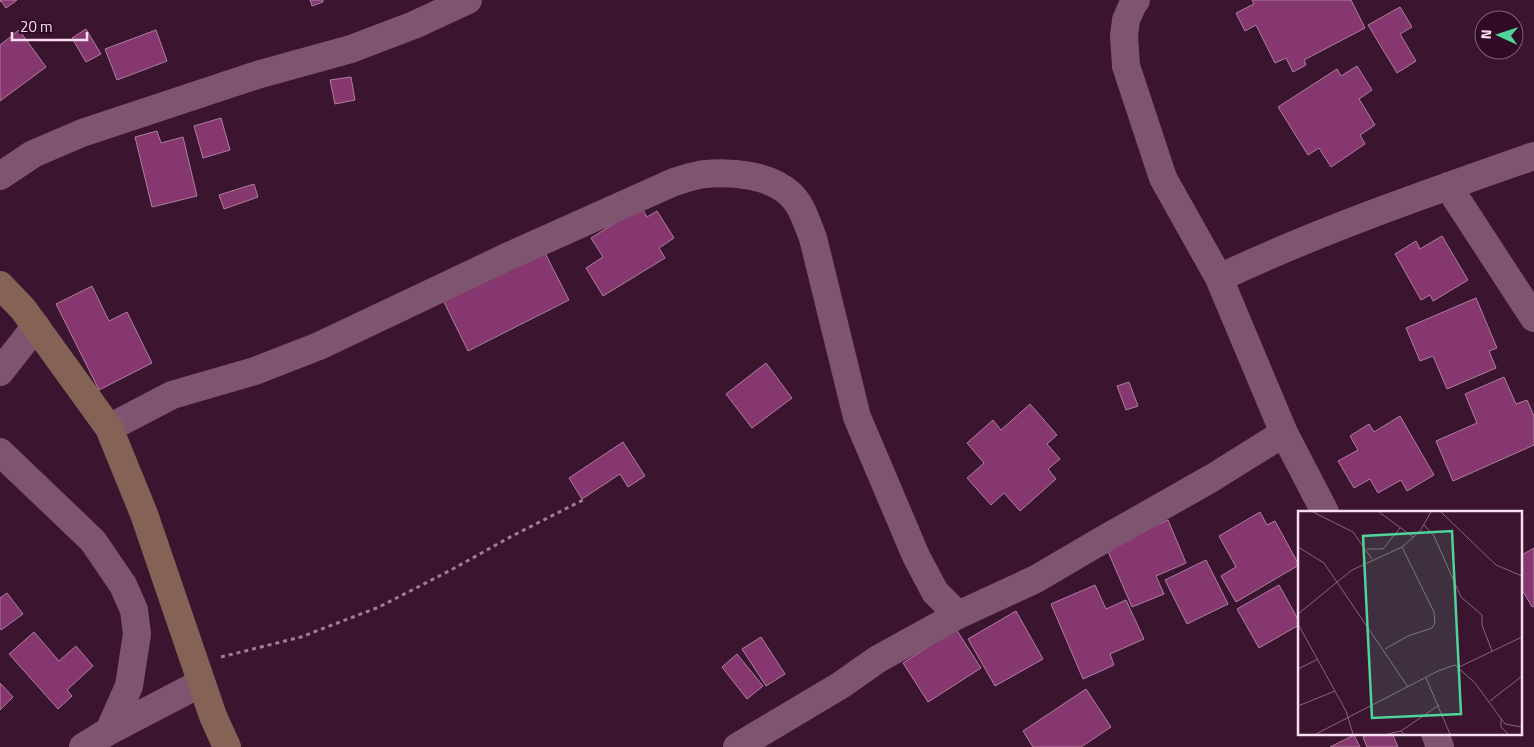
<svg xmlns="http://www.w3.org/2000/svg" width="1534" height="747" viewBox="0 0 1534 747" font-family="'Titillium Web',sans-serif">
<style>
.building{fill:#86376f;stroke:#ad7f9d}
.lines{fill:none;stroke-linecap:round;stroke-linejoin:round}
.path{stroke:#9e7e93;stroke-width:3;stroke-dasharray:4 4;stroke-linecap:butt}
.minor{stroke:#7f5470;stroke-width:28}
.secondary{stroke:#846256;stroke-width:28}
.inset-road{fill:none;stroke:#87657c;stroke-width:1}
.view{fill:#50d398;fill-opacity:0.15;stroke:#50d398;stroke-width:2.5}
.inset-edge{fill:none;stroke:#f8deee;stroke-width:2.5}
</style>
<rect width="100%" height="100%" fill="#3b1530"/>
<path class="building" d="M 0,0 L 17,0 L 6,8 L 1,1 L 0,2 Z
M 310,0 L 323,0 L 323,2 L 312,6 Z
M 1252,0 L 1351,0 L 1365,28 L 1304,60 L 1306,65 L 1293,72 L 1286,58 L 1275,63 L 1256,25 L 1245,31 L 1236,13 L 1254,4 Z
M 1400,7 L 1412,27 L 1400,34 L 1416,61 L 1397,73 L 1368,25 Z
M 86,29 L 101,54 L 86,62 L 72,38 Z
M 19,30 L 46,67 L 0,101 L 0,45 Z
M 156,30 L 167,61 L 117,80 L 105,49 Z
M 1357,66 L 1372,90 L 1359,99 L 1375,125 L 1360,135 L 1365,144 L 1331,167 L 1319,148 L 1308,155 L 1278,107 L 1337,69 L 1341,76 Z
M 351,77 L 355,100 L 335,104 L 330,80 Z
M 221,118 L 230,150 L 203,158 L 194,126 Z
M 157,131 L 161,143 L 183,137 L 197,196 L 152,207 L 135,137 Z
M 254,184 L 258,197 L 224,209 L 219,195 Z
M 641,207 L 647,217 L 657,211 L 674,238 L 659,248 L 665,258 L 603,296 L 586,268 L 603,257 L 591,238 Z
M 1442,236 L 1468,280 L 1433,301 L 1430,295 L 1421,300 L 1395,254 L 1416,241 L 1420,249 Z
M 542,247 L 569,300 L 468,351 L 442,298 Z
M 92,286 L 109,321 L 127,312 L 152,363 L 99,390 L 56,304 Z
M 1476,298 L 1497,348 L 1489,351 L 1496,368 L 1447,389 L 1433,356 L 1420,361 L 1406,328 Z
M 766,363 L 792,398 L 752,428 L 726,394 Z
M 1504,377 L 1516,404 L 1527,400 L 1534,416 L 1534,445 L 1453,481 L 1436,441 L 1477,423 L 1465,394 Z
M 1129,382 L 1138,406 L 1126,410 L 1117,386 Z
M 1030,404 L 1057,435 L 1047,444 L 1060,459 L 1048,469 L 1056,479 L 1020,511 L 1004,493 L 991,505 L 967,478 L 984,463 L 967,443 L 993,420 L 1001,430 Z
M 1400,416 L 1434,475 L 1407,491 L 1401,480 L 1378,493 L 1370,479 L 1354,488 L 1338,461 L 1358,450 L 1350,436 L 1369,424 L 1374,432 Z
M 623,442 L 645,476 L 628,487 L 620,474 L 582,499 L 569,478 Z
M 1260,512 L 1267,525 L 1275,521 L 1299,565 L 1236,602 L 1221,576 L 1236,567 L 1219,536 Z
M 1168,520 L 1186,563 L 1156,576 L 1164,594 L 1132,607 L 1106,547 Z
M 1534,548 L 1534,606 L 1532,607 L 1520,586 L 1520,556 Z
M 1206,560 L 1228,604 L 1187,624 L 1165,580 Z
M 1095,585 L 1106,609 L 1126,600 L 1144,639 L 1110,654 L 1114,665 L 1083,679 L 1051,604 Z
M 1279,585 L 1299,621 L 1299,625 L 1259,648 L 1237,609 Z
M 7,593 L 23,614 L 1,630 L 0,628 L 0,598 Z
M 1016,611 L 1043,659 L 995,686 L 968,639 Z
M 956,629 L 981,668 L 928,702 L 903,663 Z
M 34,632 L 59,661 L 76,646 L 93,666 L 67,690 L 72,696 L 58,709 L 9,654 Z
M 761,637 L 785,674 L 766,686 L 742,649 Z
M 737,654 L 763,686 L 747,699 L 722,667 Z
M 0,683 L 13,697 L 0,710 Z
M 1086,689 L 1111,727 L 1081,747 L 1033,747 L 1023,731 Z
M 1370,733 L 1392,733 L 1398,747 L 1367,747 L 1363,737 Z
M 1354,735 L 1360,747 L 1330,747 Z"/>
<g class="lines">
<path class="path" d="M 221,657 L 301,637 L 379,607 L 451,570 L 512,536 L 583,500"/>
<path class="minor" d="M 1136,0 L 1133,4 L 1126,20 L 1124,36 L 1126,66 L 1163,178 L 1219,278 L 1284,433 L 1325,512
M 0,176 L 33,154 L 82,133 L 257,75 L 351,49 L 414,25 L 468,0
M 1448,186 L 1534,318
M 1219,278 C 1321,230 1428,193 1534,156
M 0,372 L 36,326
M 109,428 L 172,395 L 255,371 L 319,346 L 509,256 L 674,182 C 684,179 695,175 705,174 C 731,172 769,174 790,194 C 802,205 807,223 813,238 L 857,417 L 916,556 L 935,592 L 958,615
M 0,452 L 93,541 L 123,585 L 134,610 L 137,634 L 129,686 L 109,731
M 1435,733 L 1440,747
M 83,747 L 109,731 L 201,683
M 737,747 L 841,685 L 878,659 L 958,615 L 1036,579 L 1099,542 L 1212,478 L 1284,433"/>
<path class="secondary" d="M 0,285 L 23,309 L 109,428 L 144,514 L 213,716 L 227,747"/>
</g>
<g transform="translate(1298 511)">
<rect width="224" height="224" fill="#3b1530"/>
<path class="inset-road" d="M 15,1 L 55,21 L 74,48M 81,1 L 115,26M 143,1 L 198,54 L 224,65M 126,14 L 136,25 L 163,86 L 184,104 L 184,114 L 194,140M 0,36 L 26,52 L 110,176M 69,38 L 85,38 L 102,17M 0,103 L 54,59 L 104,36 L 122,20 L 133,1M 0,113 L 48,200 L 55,223M 87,138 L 110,125 L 134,117 L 137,112 L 136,101 L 104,36M 161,156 L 224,126M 0,158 L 20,148M 128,167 L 152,223M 192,190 L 224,165M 0,195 L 37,180M 203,208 L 203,216 L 210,223M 103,220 L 141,194M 18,223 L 140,160 L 157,154 L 177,172 L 207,213 L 224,216M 90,223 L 103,220 L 106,223"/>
<path class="view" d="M 154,20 L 163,203 L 74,207 L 65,25 Z"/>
<rect width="224" height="224" class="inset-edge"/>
</g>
<g transform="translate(1499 35) rotate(273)"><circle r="24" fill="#300b26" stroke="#805f76"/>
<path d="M0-4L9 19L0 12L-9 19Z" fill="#50d398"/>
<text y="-8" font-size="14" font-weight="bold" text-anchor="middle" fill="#f8deee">N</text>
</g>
<path d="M12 32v8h75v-8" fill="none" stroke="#f8deee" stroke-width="2.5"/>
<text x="20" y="32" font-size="15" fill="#f8deee" stroke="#300b26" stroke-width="4" paint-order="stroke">20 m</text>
</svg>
